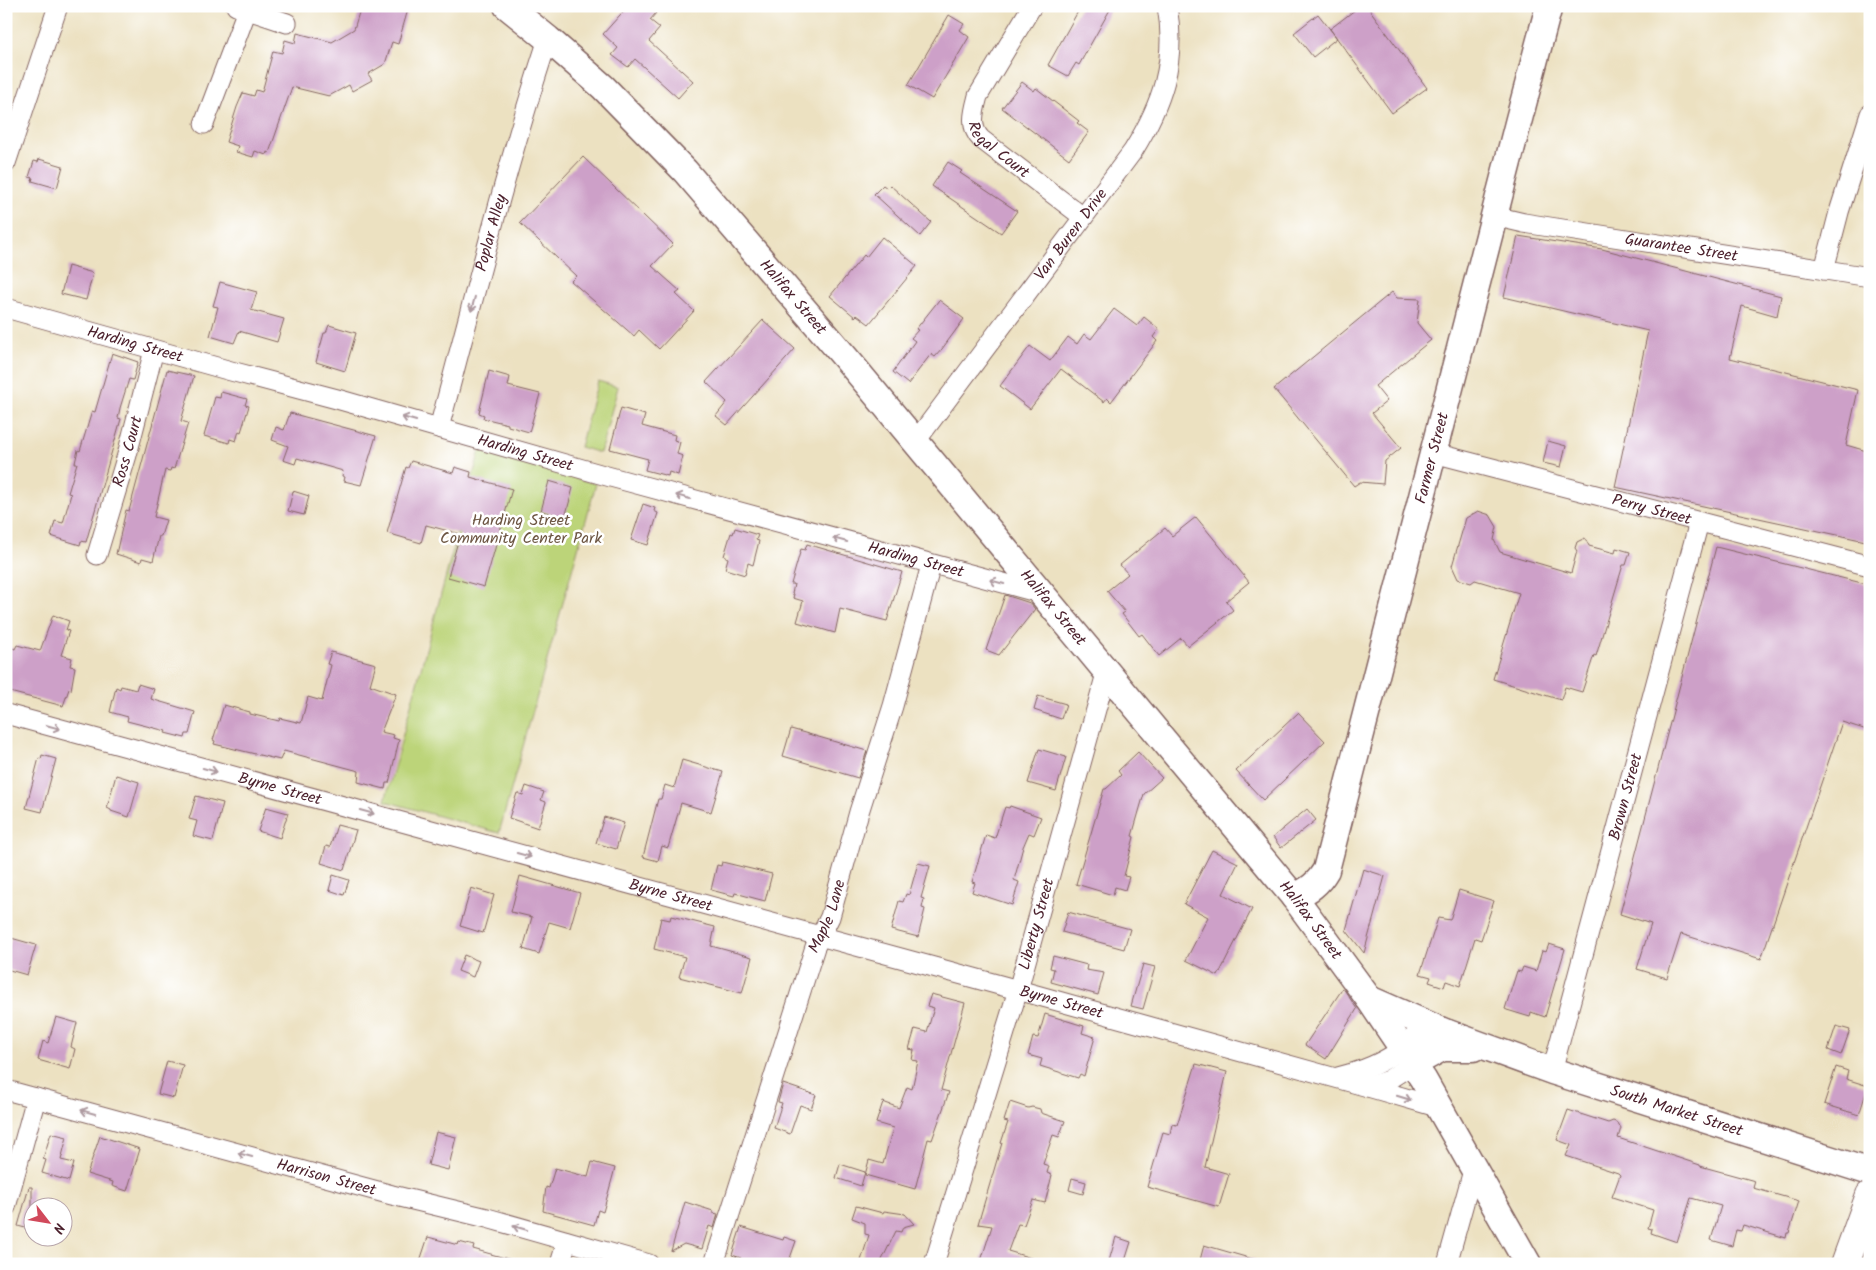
<svg xmlns="http://www.w3.org/2000/svg" width="1876" height="1270" viewBox="0 0 1876 1270" font-family="Kalam,sans-serif">
<style>
.built{fill:#e9d1ed}
.green{fill:#bcd479;stroke:#837a52}
.building{fill:#cda0c8}
.lines{fill:none;stroke-linecap:round;stroke-linejoin:round}
.street-casing{stroke:#836360;stroke-width:21}
.secondary-casing{stroke:#836360;stroke-width:29}
.primary-casing{stroke:#836360;stroke-width:30}
.street{stroke:#fff;stroke-width:19}
.secondary{stroke:#fff;stroke-width:26}
.primary{stroke:#fff;stroke-width:28}
.oneway{stroke:#ae9aa0}
.labels{text-anchor:middle;dominant-baseline:central;stroke-width:5;stroke-linejoin:round;paint-order:stroke}
.street-label{font-size:16px;fill:#4a1f2b;stroke:#fff}
.park-label{font-size:16px;fill:#6c5542;stroke:#fff}
</style>
<rect width="100%" height="100%" fill="#fff"/>
<filter id="ink" filterUnits="userSpaceOnUse"><feTurbulence type="fractalNoise" baseFrequency=".02" numOctaves="2"/><feDisplacementMap in="SourceGraphic" scale="10" xChannelSelector="R" yChannelSelector="G"/><feConvolveMatrix kernelMatrix="1 2 1 2 8 2 1 2 1" color-interpolation-filters="sRGB"/></filter>
<filter id="wash" filterUnits="userSpaceOnUse"><feTurbulence type="fractalNoise" baseFrequency=".0096" numOctaves="4" result="noise"/><feDisplacementMap in="SourceGraphic" scale="20" xChannelSelector="R" yChannelSelector="G"/><feGaussianBlur stdDeviation="1.12" result="paint"/><feColorMatrix in="noise" values="0 0 0 0 0 0 0 0 0 0 0 0 0 0 0 0 0 1.4 0 .05"/><feComposite in="paint" operator="in"/></filter>
<g filter="url(#wash)">
<rect width="100%" height="100%" fill="#ece1c1"/>
<path class="built" d="M 583,1254 L 613,1264 L 580,1264 Z"/>
<path class="green" d="M 598,381 L 618,387 L 600,453 L 580,447 Z
M 480,450 L 596,484 L 499,833 L 385,801 Z"/>
<g id="blocks">
<path class="building" d="M 361,6 L 409,6 L 398,44 L 392,42 L 385,64 L 368,74 L 372,80 L 352,91 L 349,85 L 329,96 L 292,87 L 269,153 L 267,152 L 266,155 L 255,151 L 253,157 L 236,152 L 238,146 L 226,142 L 237,107 L 243,93 L 254,96 L 256,90 L 262,92 L 273,51 L 282,53 L 285,40 L 295,43 L 297,33 L 332,42 L 354,29 Z
M 628,6 L 647,6 L 656,13 L 650,20 L 660,28 L 649,41 L 693,81 L 678,98 L 635,59 L 628,67 L 612,55 L 618,48 L 603,34 Z
M 1081,6 L 1112,6 L 1079,65 L 1076,63 L 1068,76 L 1048,65 Z
M 1360,6 L 1367,6 L 1427,88 L 1392,113 L 1330,29 Z
M 1318,14 L 1337,38 L 1313,57 L 1294,33 Z
M 949,15 L 964,24 L 960,30 L 969,37 L 932,99 L 908,85 Z
M 1022,82 L 1034,91 L 1036,88 L 1079,121 L 1077,123 L 1089,132 L 1069,159 L 1002,108 Z
M 583,157 L 673,244 L 652,266 L 680,291 L 676,294 L 694,311 L 659,349 L 639,330 L 634,336 L 571,281 L 576,276 L 520,223 Z
M 39,159 L 63,166 L 57,188 L 32,181 L 33,178 L 29,177 L 34,161 L 38,162 Z
M 948,162 L 962,171 L 960,173 L 1017,211 L 1001,233 L 932,186 Z
M 883,185 L 887,188 L 890,185 L 931,222 L 920,236 L 874,194 Z
M 1518,236 L 1602,249 L 1781,296 L 1777,316 L 1742,306 L 1730,358 L 1858,390 L 1846,445 L 1870,452 L 1870,542 L 1615,487 L 1648,331 L 1504,297 Z
M 882,237 L 917,266 L 869,324 L 857,315 L 855,317 L 830,296 L 864,255 L 866,257 Z
M 68,266 L 93,273 L 86,300 L 61,294 Z
M 220,282 L 257,292 L 251,310 L 284,319 L 277,342 L 239,331 L 234,343 L 210,336 L 218,307 L 213,306 Z
M 1392,292 L 1397,298 L 1420,299 L 1417,323 L 1431,340 L 1375,386 L 1387,401 L 1372,413 L 1401,448 L 1385,461 L 1383,484 L 1360,482 L 1354,486 L 1274,389 Z
M 939,300 L 964,319 L 942,349 L 935,357 L 931,354 L 908,384 L 893,372 L 915,341 L 911,338 L 918,330 L 916,329 Z
M 1114,309 L 1137,326 L 1144,317 L 1159,329 L 1153,337 L 1157,341 L 1111,402 L 1107,398 L 1104,402 L 1061,369 L 1030,409 L 1000,386 L 1030,346 L 1050,361 L 1068,337 L 1077,344 L 1084,334 L 1091,339 Z
M 763,320 L 795,349 L 727,425 L 716,416 L 727,402 L 706,382 Z
M 329,325 L 356,333 L 345,371 L 316,362 L 324,333 L 326,333 Z
M 112,353 L 138,362 L 133,380 L 129,379 L 120,408 L 118,418 L 121,419 L 86,542 L 81,541 L 80,545 L 51,536 L 55,521 L 63,523 L 71,494 L 68,493 L 77,463 L 75,463 L 78,450 L 80,451 L 92,411 L 95,412 Z
M 167,370 L 194,376 L 181,421 L 188,423 L 174,469 L 171,468 L 170,471 L 165,470 L 154,517 L 166,520 L 161,536 L 159,536 L 153,561 L 142,558 L 141,562 L 116,554 L 126,510 L 129,511 Z
M 489,371 L 510,377 L 508,386 L 540,394 L 529,432 L 508,426 L 508,424 L 483,418 L 484,415 L 479,413 Z
M 221,392 L 247,399 L 245,405 L 249,406 L 241,432 L 239,431 L 236,441 L 230,439 L 229,443 L 204,436 L 215,397 L 220,398 Z
M 621,408 L 645,415 L 642,426 L 675,435 L 674,440 L 680,442 L 677,454 L 683,456 L 678,475 L 669,472 L 668,476 L 645,470 L 648,459 L 610,449 Z
M 290,413 L 376,436 L 361,485 L 344,481 L 345,477 L 342,476 L 343,471 L 297,458 L 295,464 L 283,460 L 288,446 L 272,440 L 276,427 L 284,430 Z
M 1548,441 L 1566,446 L 1561,467 L 1543,463 Z
M 411,461 L 453,473 L 455,467 L 471,472 L 470,477 L 512,489 L 484,587 L 448,577 L 460,534 L 426,525 L 421,543 L 387,533 L 406,467 L 408,468 Z
M 549,481 L 573,488 L 565,518 L 541,511 Z
M 293,491 L 309,496 L 304,515 L 288,511 Z
M 643,504 L 655,508 L 654,511 L 658,513 L 648,545 L 631,540 Z
M 1478,511 L 1490,515 L 1497,527 L 1494,540 L 1500,552 L 1571,573 L 1577,551 L 1575,548 L 1577,542 L 1585,538 L 1589,546 L 1615,553 L 1616,548 L 1630,552 L 1626,565 L 1623,565 L 1596,656 L 1594,655 L 1582,692 L 1565,687 L 1561,700 L 1493,679 L 1519,593 L 1475,580 L 1471,583 L 1458,579 L 1452,566 L 1466,518 Z
M 1196,517 L 1249,582 L 1226,601 L 1233,610 L 1188,646 L 1181,638 L 1159,656 L 1142,634 L 1139,636 L 1122,614 L 1125,612 L 1107,591 L 1128,574 L 1120,565 L 1165,528 L 1172,536 Z
M 735,528 L 758,535 L 756,540 L 759,541 L 753,565 L 748,563 L 745,575 L 725,569 L 728,558 L 724,556 L 731,533 L 733,534 Z
M 807,544 L 902,572 L 887,621 L 840,609 L 835,633 L 797,622 L 803,601 L 793,598 L 794,594 L 792,594 L 794,584 L 791,584 L 801,549 L 805,550 Z
M 1716,547 L 1870,585 L 1870,731 L 1842,722 L 1761,959 L 1681,934 L 1667,978 L 1637,969 L 1651,924 L 1620,914 Z
M 1005,595 L 1030,603 L 1035,609 L 999,655 L 986,650 Z
M 53,615 L 69,621 L 66,630 L 69,631 L 61,655 L 72,658 L 70,666 L 75,667 L 71,690 L 69,689 L 63,706 L 6,691 L 6,646 L 15,649 L 17,645 L 40,651 Z
M 331,652 L 376,664 L 370,685 L 396,694 L 381,732 L 394,735 L 393,738 L 399,740 L 389,783 L 386,783 L 385,789 L 358,782 L 359,771 L 284,751 L 280,760 L 214,744 L 215,741 L 213,740 L 224,705 L 250,712 L 250,714 L 279,721 L 280,718 L 301,723 L 308,697 L 322,701 L 331,665 L 327,664 Z
M 138,684 L 154,689 L 151,699 L 195,712 L 189,734 L 186,734 L 185,738 L 165,733 L 166,731 L 127,721 L 128,717 L 110,712 L 116,687 L 120,689 L 121,686 L 136,690 Z
M 1038,696 L 1066,704 L 1061,719 L 1034,710 Z
M 1298,713 L 1325,741 L 1263,800 L 1236,771 Z
M 791,729 L 867,751 L 858,778 L 783,756 Z
M 1039,749 L 1066,757 L 1056,791 L 1028,783 Z
M 1138,752 L 1162,778 L 1144,794 L 1132,836 L 1134,837 L 1124,876 L 1129,877 L 1125,890 L 1115,887 L 1113,895 L 1076,884 L 1104,789 L 1106,789 L 1121,775 L 1118,771 Z
M 42,755 L 56,759 L 42,812 L 26,808 L 39,758 L 41,759 Z
M 682,760 L 723,772 L 711,812 L 681,803 L 668,848 L 662,846 L 658,861 L 643,857 L 658,799 L 661,799 L 665,785 L 674,788 Z
M 116,775 L 139,782 L 129,817 L 111,811 L 111,810 L 107,808 Z
M 526,786 L 544,792 L 541,800 L 546,802 L 538,828 L 509,818 L 517,793 L 523,795 Z
M 196,796 L 223,803 L 213,841 L 193,836 L 197,821 L 189,819 Z
M 1010,806 L 1041,817 L 1034,835 L 1029,833 L 1023,847 L 1014,880 L 1019,882 L 1012,905 L 972,892 L 975,883 L 972,882 L 986,835 L 995,838 L 1005,807 L 1009,808 Z
M 266,807 L 288,813 L 280,838 L 258,831 Z
M 1307,809 L 1316,820 L 1281,848 L 1273,837 Z
M 604,817 L 624,823 L 616,849 L 596,843 Z
M 337,825 L 356,830 L 344,870 L 321,863 L 326,846 L 330,847 Z
M 1212,850 L 1238,863 L 1223,894 L 1252,909 L 1218,976 L 1186,960 L 1208,917 L 1184,904 Z
M 722,862 L 772,874 L 765,901 L 735,893 L 734,896 L 711,890 L 717,865 L 721,866 Z
M 918,863 L 930,866 L 921,898 L 924,899 L 922,908 L 925,909 L 918,937 L 891,930 L 899,901 L 903,902 L 906,894 L 909,895 Z
M 1363,869 L 1385,876 L 1364,953 L 1346,930 Z
M 333,875 L 349,880 L 344,895 L 329,890 Z
M 520,876 L 580,893 L 570,928 L 549,922 L 539,954 L 523,949 L 532,917 L 511,912 Z
M 471,888 L 494,895 L 483,933 L 460,926 Z
M 1459,890 L 1494,901 L 1481,940 L 1475,938 L 1460,986 L 1446,981 L 1444,987 L 1429,982 L 1431,977 L 1420,974 L 1438,918 L 1450,920 Z
M 1068,912 L 1130,929 L 1124,949 L 1062,932 Z
M 671,916 L 715,927 L 711,946 L 752,957 L 742,993 L 679,977 L 685,957 L 654,949 L 661,918 L 670,920 Z
M 11,938 L 36,945 L 27,975 L 6,969 L 6,944 L 9,945 Z
M 1549,944 L 1565,949 L 1545,1017 L 1531,1012 L 1530,1017 L 1507,1010 L 1505,1009 L 1517,971 L 1521,972 L 1523,967 L 1536,971 L 1542,951 L 1546,952 Z
M 464,955 L 479,961 L 473,977 L 458,971 Z
M 1053,956 L 1087,965 L 1086,970 L 1104,973 L 1098,995 L 1051,982 L 1054,969 L 1050,968 Z
M 1143,964 L 1155,967 L 1143,1009 L 1131,1006 Z
M 1343,988 L 1357,1009 L 1326,1059 L 1305,1045 Z
M 931,994 L 965,1003 L 941,1090 L 949,1092 L 932,1140 L 928,1139 L 915,1189 L 865,1175 L 869,1160 L 883,1164 L 893,1128 L 876,1123 L 883,1102 L 899,1108 L 907,1087 L 912,1089 L 918,1061 L 912,1060 L 914,1050 L 909,1049 L 915,1029 L 927,1032 L 934,1008 L 927,1006 Z
M 1045,1014 L 1084,1026 L 1082,1033 L 1095,1037 L 1084,1076 L 1080,1074 L 1078,1078 L 1040,1066 L 1042,1059 L 1028,1055 L 1033,1037 L 1038,1038 Z
M 56,1017 L 77,1023 L 71,1047 L 75,1049 L 70,1069 L 38,1060 L 43,1041 L 48,1043 Z
M 1836,1026 L 1850,1030 L 1841,1055 L 1828,1050 Z
M 167,1061 L 183,1065 L 174,1098 L 158,1094 Z
M 1196,1064 L 1227,1072 L 1205,1167 L 1229,1174 L 1219,1207 L 1147,1187 L 1163,1132 L 1170,1134 L 1172,1124 L 1177,1125 Z
M 1836,1067 L 1848,1071 L 1846,1079 L 1868,1086 L 1859,1115 L 1824,1104 Z
M 783,1084 L 816,1095 L 811,1109 L 800,1105 L 790,1134 L 774,1128 L 782,1103 L 778,1102 Z
M 1010,1102 L 1028,1108 L 1032,1107 L 1040,1109 L 1041,1113 L 1065,1121 L 1059,1137 L 1053,1135 L 1043,1164 L 1049,1166 L 1047,1173 L 1052,1175 L 1045,1203 L 1033,1200 L 1024,1225 L 1018,1224 L 1008,1251 L 1041,1261 L 1040,1264 L 980,1264 L 992,1226 L 978,1224 L 1002,1143 L 1001,1143 L 1008,1122 L 1004,1121 Z
M 1568,1110 L 1608,1123 L 1613,1121 L 1618,1123 L 1621,1128 L 1618,1138 L 1700,1165 L 1700,1166 L 1755,1181 L 1753,1188 L 1799,1201 L 1789,1233 L 1787,1233 L 1786,1238 L 1743,1225 L 1741,1231 L 1736,1230 L 1732,1246 L 1711,1240 L 1721,1206 L 1691,1198 L 1677,1242 L 1651,1233 L 1652,1229 L 1648,1228 L 1653,1210 L 1612,1197 L 1620,1175 L 1618,1173 L 1566,1156 L 1571,1145 L 1557,1140 Z
M 436,1132 L 456,1137 L 448,1170 L 428,1165 Z
M 51,1133 L 67,1137 L 61,1160 L 74,1163 L 69,1181 L 42,1173 L 46,1160 L 43,1159 Z
M 100,1136 L 140,1149 L 127,1191 L 112,1186 L 113,1182 L 87,1174 Z
M 592,1162 L 615,1168 L 603,1212 L 598,1210 L 594,1225 L 543,1211 L 546,1187 L 549,1188 L 555,1168 L 588,1177 Z
M 840,1164 L 865,1172 L 861,1186 L 836,1178 Z
M 1072,1178 L 1086,1182 L 1083,1194 L 1069,1190 Z
M 29,1187 L 32,1187 L 32,1230 L 18,1226 Z
M 685,1202 L 713,1211 L 713,1213 L 718,1214 L 714,1228 L 709,1226 L 702,1249 L 684,1244 L 671,1251 Z
M 856,1206 L 883,1213 L 884,1211 L 905,1214 L 914,1224 L 903,1227 L 901,1232 L 896,1231 L 880,1264 L 860,1264 L 869,1235 L 865,1234 L 865,1223 L 852,1218 Z
M 741,1227 L 783,1240 L 784,1237 L 796,1241 L 788,1264 L 749,1264 L 740,1261 L 741,1258 L 732,1255 Z
M 428,1237 L 458,1245 L 459,1242 L 474,1246 L 473,1249 L 512,1260 L 512,1264 L 419,1264 Z
M 1116,1237 L 1131,1242 L 1124,1264 L 1109,1261 Z
M 1204,1245 L 1256,1260 L 1255,1264 L 1199,1264 Z"/>
</g>
</g>
<g filter="url(#ink)">
<use href="#blocks" fill-opacity="0" stroke="#836360" stroke-width="1"/>
<g class="lines">
<g class="street-casing">
<g id="street">
<path d="M 236,6 L 287,23"/>
<path id="s1" d="M 1032,6 L 978,96 C 974,111 969,127 981,139 L 1083,217"/>
<path d="M 204,124 L 247,10"/>
<path d="M 6,163 L 58,6"/>
<path id="s2" d="M 1494,216 L 1524,223 L 1870,277"/>
<path d="M 1824,270 L 1839,212 L 1870,114"/>
<path id="s3" d="M 6,308 L 231,371 L 337,399 L 607,476 L 1044,594"/>
<path id="s4" d="M 439,428 C 474,298 506,167 548,39"/>
<path id="s5" d="M 916,441 L 1133,151 C 1162,104 1177,62 1167,6"/>
<path id="s6" d="M 1434,453 L 1870,566"/>
<path id="s7" d="M 97,555 L 127,455 L 154,350"/>
<path id="s8" d="M 6,714 L 1018,990 L 1368,1087 L 1440,1108"/>
<path id="s9" d="M 1552,1071 L 1699,522"/>
<path d="M 1338,1077 C 1366,1070 1379,1064 1403,1049"/>
<path d="M 1368,1087 L 1388,1080 L 1413,1064"/>
<path id="s10" d="M 6,1090 L 392,1195 L 487,1218 L 649,1264"/>
<path d="M 6,1207 L 36,1098"/>
<path d="M 560,1264 L 567,1241"/>
<path id="s11" d="M 714,1264 L 815,947 L 830,917 L 859,812 L 893,706 L 931,565"/>
<path id="s12" d="M 934,1264 L 1018,990 L 1107,670"/>
<path d="M 1447,1264 L 1474,1167"/>
</g>
</g>
<g class="secondary-casing">
<g id="secondary">
<path id="s13" d="M 507,6 L 548,39 L 603,87 L 685,171 L 850,363 L 1294,897 L 1369,999 L 1423,1079 L 1528,1264"/>
<path id="s14" d="M 1294,897 C 1309,890 1318,884 1326,870 L 1519,119 L 1549,6"/>
<path d="M 1369,999 L 1447,1033"/>
<path id="s15" d="M 1403,1049 C 1420,1037 1426,1030 1448,1033 L 1552,1071 L 1870,1172"/>
<path d="M 1413,1064 L 1442,1048 L 1473,1048"/>
</g>
</g>
<g class="primary-casing">
<path id="primary" d="M 1845,1264 L 1870,1195"/>
</g>
<use href="#street" class="street"/>
<use href="#secondary" class="secondary"/>
<use href="#primary" class="primary"/>
</g>
<defs><path id="oneway-shaft" d="M-6 0H5M1.5-3L5.5 0L1.5 3" fill="none" stroke-width="1.6" stroke-linecap="round" stroke-linejoin="round" transform="scale(1.25)"/></defs>
<g class="oneway">
<use href="#oneway-shaft" transform="translate(473 304) rotate(105)"/>
<use href="#oneway-shaft" transform="translate(409 419) rotate(-164)"/>
<use href="#oneway-shaft" transform="translate(683 497) rotate(-165)"/>
<use href="#oneway-shaft" transform="translate(840 540) rotate(-165)"/>
<use href="#oneway-shaft" transform="translate(997 582) rotate(-165)"/>
<use href="#oneway-shaft" transform="translate(53 727) rotate(15)"/>
<use href="#oneway-shaft" transform="translate(210 770) rotate(15)"/>
<use href="#oneway-shaft" transform="translate(367 812) rotate(15)"/>
<use href="#oneway-shaft" transform="translate(524 855) rotate(15)"/>
<use href="#oneway-shaft" transform="translate(1404 1098) rotate(17)"/>
<use href="#oneway-shaft" transform="translate(88 1112) rotate(-165)"/>
<use href="#oneway-shaft" transform="translate(245 1155) rotate(-165)"/>
<use href="#oneway-shaft" transform="translate(520 1228) rotate(-164)"/>
</g>
</g>
<g class="labels">
<g class="street-label">
<text stroke="none"><textPath href="#s1" startOffset="170">Regal Court</textPath></text>
<text stroke="none"><textPath href="#s4" startOffset="202">Poplar Alley</textPath></text>
<text stroke="none"><textPath href="#s5" startOffset="258">Van Buren Drive</textPath></text>
<text stroke="none"><textPath href="#s2" startOffset="190">Guarantee Street</textPath></text>
<text stroke="none"><textPath href="#s13" startOffset="409">Halifax Street</textPath></text>
<text stroke="none"><textPath href="#s3" startOffset="134">Harding Street</textPath></text>
<text stroke="none"><textPath href="#s7" startOffset="108">Ross Court</textPath></text>
<text stroke="none"><textPath href="#s3" startOffset="539">Harding Street</textPath></text>
<text stroke="none"><textPath href="#s14" startOffset="468">Farmer Street</textPath></text>
<text stroke="none"><textPath href="#s6" startOffset="225">Perry Street</textPath></text>
<text stroke="none"><textPath href="#s3" startOffset="944">Harding Street</textPath></text>
<text stroke="none"><textPath href="#s13" startOffset="814">Halifax Street</textPath></text>
<text stroke="none"><textPath href="#s8" startOffset="284">Byrne Street</textPath></text>
<text stroke="none"><textPath href="#s9" startOffset="284">Brown Street</textPath></text>
<text stroke="none"><textPath href="#s8" startOffset="689">Byrne Street</textPath></text>
<text stroke="none"><textPath href="#s11" startOffset="366">Maple Lane</textPath></text>
<text stroke="none"><textPath href="#s13" startOffset="1219">Halifax Street</textPath></text>
<text stroke="none"><textPath href="#s12" startOffset="355">Liberty Street</textPath></text>
<text stroke="none"><textPath href="#s8" startOffset="1094">Byrne Street</textPath></text>
<text stroke="none"><textPath href="#s15" startOffset="291">South Market Street</textPath></text>
<text stroke="none"><textPath href="#s10" startOffset="332">Harrison Street</textPath></text>
</g>
<g class="park-label">
<text x="521" y="520">Harding Street<tspan x="521" dy="18">Community Center Park</tspan></text>
</g>
</g>
<rect width="1876" height="1270" fill="none" stroke="#fff" stroke-width="25"/>
<g transform="translate(48 1222) rotate(121)"><circle r="24" fill="#ffffff" stroke="#b7a5aa"/>
<path d="M0-4L9 19L0 12L-9 19Z" fill="#d1495b"/>
<text y="-8" font-size="14" font-weight="bold" text-anchor="middle" fill="#4a1f2b">N</text>
</g>
</svg>
